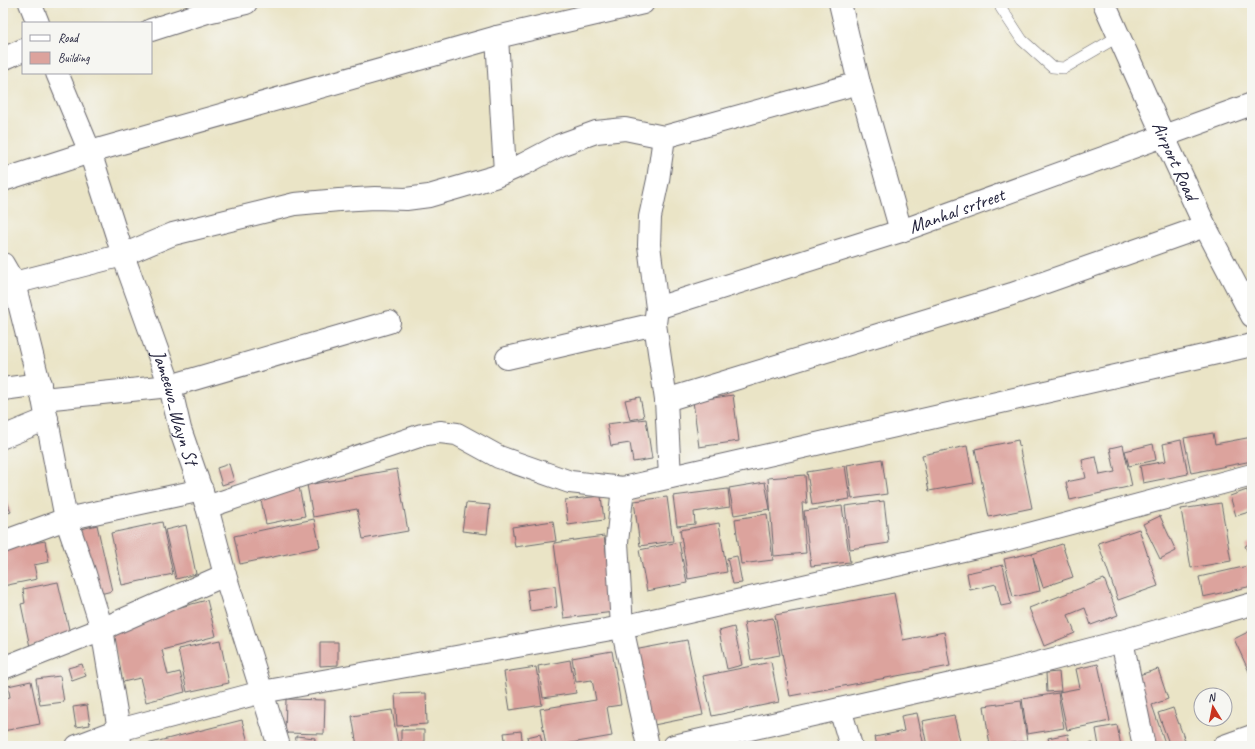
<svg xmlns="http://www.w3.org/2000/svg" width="1255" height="749" viewBox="0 0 1255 749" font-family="Caveat,sans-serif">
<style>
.building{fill:#dca39d}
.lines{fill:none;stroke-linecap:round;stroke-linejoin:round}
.lane-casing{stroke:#68666c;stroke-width:12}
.street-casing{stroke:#68666c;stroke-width:24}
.secondary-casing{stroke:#68666c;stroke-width:24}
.lane{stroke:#fff;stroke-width:11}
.street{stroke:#fff;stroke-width:22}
.secondary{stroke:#fff;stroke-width:22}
.labels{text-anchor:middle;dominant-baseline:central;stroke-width:4;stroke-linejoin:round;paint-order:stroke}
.street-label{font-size:19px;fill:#22223b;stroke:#f6f6f2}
</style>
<rect width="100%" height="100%" fill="#f6f6f2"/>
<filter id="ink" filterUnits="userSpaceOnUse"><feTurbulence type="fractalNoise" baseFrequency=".025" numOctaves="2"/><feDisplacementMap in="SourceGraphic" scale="8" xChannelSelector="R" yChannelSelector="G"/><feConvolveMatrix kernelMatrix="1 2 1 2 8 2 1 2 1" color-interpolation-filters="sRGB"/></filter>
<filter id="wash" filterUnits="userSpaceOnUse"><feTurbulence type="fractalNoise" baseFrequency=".012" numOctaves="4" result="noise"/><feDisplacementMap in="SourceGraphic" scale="16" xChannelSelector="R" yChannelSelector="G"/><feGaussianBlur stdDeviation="0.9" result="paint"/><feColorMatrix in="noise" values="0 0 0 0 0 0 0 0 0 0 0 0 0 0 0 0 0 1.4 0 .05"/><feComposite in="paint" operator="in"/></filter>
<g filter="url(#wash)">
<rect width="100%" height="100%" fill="#eae4c6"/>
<g id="blocks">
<path class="building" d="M 733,395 L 739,441 L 699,447 L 693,401 Z
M 640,397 L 644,417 L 630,420 L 625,400 Z
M 646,419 L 652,459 L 633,462 L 630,443 L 611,446 L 607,424 Z
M 1213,433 L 1215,444 L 1252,437 L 1252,461 L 1191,473 L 1184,438 Z
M 1018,440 L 1032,508 L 989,517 L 975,449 Z
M 1181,440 L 1188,474 L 1143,483 L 1140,466 L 1166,461 L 1163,444 Z
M 1153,444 L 1156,460 L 1129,466 L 1125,451 Z
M 1123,445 L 1132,486 L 1070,500 L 1066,482 L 1086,478 L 1082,460 L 1096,457 L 1100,475 L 1115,472 L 1110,448 Z
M 967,446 L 974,483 L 929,491 L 922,455 Z
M 882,459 L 887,494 L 852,499 L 847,465 Z
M 229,464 L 234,481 L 222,485 L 217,468 Z
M 845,466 L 850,499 L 812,505 L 807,472 Z
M 397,469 L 408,531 L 363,539 L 357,509 L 313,517 L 307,485 Z
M 805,475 L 807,503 L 802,503 L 806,553 L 774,556 L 768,478 Z
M 765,482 L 770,509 L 734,515 L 729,488 Z
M 299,487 L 305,516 L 266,524 L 260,495 Z
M 728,489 L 730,507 L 694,512 L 695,524 L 677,526 L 673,496 Z
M 1252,489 L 1252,500 L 1248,490 Z
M 1247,490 L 1252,511 L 1236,516 L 1230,496 Z
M 601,496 L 604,520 L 568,525 L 565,500 Z
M 667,497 L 673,541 L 640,546 L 634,501 Z
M 6,499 L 11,512 L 3,515 L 3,500 Z
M 884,501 L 889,543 L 850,549 L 845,506 Z
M 466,503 L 490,505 L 487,534 L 462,531 Z
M 1221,503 L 1231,561 L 1191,568 L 1181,509 Z
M 842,506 L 850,562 L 811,566 L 804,511 Z
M 767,514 L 773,560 L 741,564 L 735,519 Z
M 1160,516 L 1176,551 L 1160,559 L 1143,524 Z
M 314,519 L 320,547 L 240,564 L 234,536 Z
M 553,521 L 556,541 L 515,547 L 512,527 Z
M 162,522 L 173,574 L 122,585 L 111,533 Z
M 719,523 L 727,572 L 688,579 L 680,530 Z
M 97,525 L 112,591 L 92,596 L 78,530 Z
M 186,525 L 196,574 L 176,579 L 165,530 Z
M 1139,529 L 1158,586 L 1118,600 L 1098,543 Z
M 604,536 L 614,612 L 564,618 L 554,543 Z
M 45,541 L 49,562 L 34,565 L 37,579 L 3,586 L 3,549 Z
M 679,542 L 687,583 L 647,591 L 639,550 Z
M 1252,542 L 1252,561 L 1245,546 Z
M 1062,544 L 1073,577 L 1043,587 L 1033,557 L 1040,591 L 1013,597 L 1004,559 L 1032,553 L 1032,554 Z
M 737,556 L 742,583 L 733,584 L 727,558 Z
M 1003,565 L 1011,604 L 1001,606 L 996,584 L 970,590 L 967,573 Z
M 1252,565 L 1252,586 L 1203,597 L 1199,577 Z
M 1104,579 L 1118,615 L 1091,625 L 1085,608 L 1068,615 L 1075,633 L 1044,646 L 1029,608 Z
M 58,582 L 71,638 L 30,647 L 21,604 L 25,603 L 23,589 Z
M 555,586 L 557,607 L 530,611 L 527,590 Z
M 894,593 L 903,640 L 944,632 L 950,666 L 790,696 L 775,615 Z
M 207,600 L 216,636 L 162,650 L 168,675 L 180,672 L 185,692 L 146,702 L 140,678 L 123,682 L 109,626 Z
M 773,618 L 780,655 L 751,660 L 744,623 Z
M 734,627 L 742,665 L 727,669 L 719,631 Z
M 1252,630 L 1252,675 L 1251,676 L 1234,639 Z
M 220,640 L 229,683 L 187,692 L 178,649 Z
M 687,640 L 703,715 L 649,726 L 634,650 Z
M 320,642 L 338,642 L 338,665 L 320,666 Z
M 612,651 L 621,705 L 607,707 L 612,736 L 554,746 L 546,746 L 540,709 L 596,700 L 592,680 L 576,682 L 572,658 Z
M 570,660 L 576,693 L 543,698 L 538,666 Z
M 771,662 L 779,702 L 712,716 L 703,676 Z
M 82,664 L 86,676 L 72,681 L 68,668 Z
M 1098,664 L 1110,721 L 1067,730 L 1059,692 L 1080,688 L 1076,669 Z
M 536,667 L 542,705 L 510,710 L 504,672 Z
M 1158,669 L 1168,699 L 1152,705 L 1166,746 L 1144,746 L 1123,680 Z
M 1059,672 L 1061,691 L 1047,692 L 1046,673 Z
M 60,676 L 64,702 L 40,705 L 36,679 Z
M 31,681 L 40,724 L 3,731 L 3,699 L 10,697 L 8,686 Z
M 426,693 L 427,724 L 397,726 L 395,694 Z
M 1058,693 L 1064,728 L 1027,734 L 1022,699 Z
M 286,699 L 325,700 L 324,734 L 285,733 Z
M 1021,701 L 1027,741 L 990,746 L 984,706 Z
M 87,705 L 90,725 L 76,727 L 73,707 Z
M 1173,708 L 1187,746 L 1170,746 L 1158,713 Z
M 392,710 L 398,744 L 386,746 L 357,746 L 352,716 Z
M 917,713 L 924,746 L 877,746 L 875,737 L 904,731 L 901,716 Z
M 954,715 L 961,746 L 927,746 L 922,721 Z
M 242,720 L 249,746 L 143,746 L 143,745 Z
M 1117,725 L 1121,746 L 1099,746 L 1096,729 Z
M 401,730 L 424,730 L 424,746 L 401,746 Z
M 521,731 L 523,746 L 506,746 L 504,733 Z
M 540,734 L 543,746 L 529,746 L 527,737 Z
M 1068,734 L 1070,746 L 1050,746 L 1048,738 Z
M 296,736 L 315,738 L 314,746 L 295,746 Z
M 1046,743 L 1046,746 L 1034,746 L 1034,745 Z
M 1093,743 L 1094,746 L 1082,746 L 1082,745 Z"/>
</g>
</g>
<g filter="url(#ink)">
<use href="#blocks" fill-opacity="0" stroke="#68666c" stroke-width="1"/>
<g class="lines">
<g class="lane-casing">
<path id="lane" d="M 1001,8 L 1022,40 L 1052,67 L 1064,68 L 1119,36"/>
</g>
<g class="street-casing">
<g id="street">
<path d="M 30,3 L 38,23"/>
<path d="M 840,3 L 859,83 L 901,231"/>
<path d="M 151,30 L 207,12 L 246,3"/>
<path d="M 497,37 L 505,172"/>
<path d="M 3,59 L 23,50"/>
<path id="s1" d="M 57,73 L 90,152 L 123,255 L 170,386 L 180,429 L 207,507 L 225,575 L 279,746"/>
<path d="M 3,180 L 90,152 L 497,37 L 643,3"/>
<path d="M 3,264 L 14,283 L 43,399 L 66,519 L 85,574 L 102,629 L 119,730 L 120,745"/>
<path d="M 14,283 L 123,255 L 173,234 L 295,204 L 339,200 L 375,198 L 406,199 L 429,196 L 494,177 L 524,164 L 560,145 L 596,132 L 625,129 L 664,137"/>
<path id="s2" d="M 657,308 L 901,231 L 1252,104"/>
<path d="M 507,358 L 655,324"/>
<path d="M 3,389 L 40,384"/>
<path d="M 43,399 L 170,386 L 389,322"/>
<path d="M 666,400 L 1012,294 L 1205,226"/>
<path d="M 3,437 L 47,419"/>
<path d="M 670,477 L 666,400 L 655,324 L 657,308 L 649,245 L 650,217 L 658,180 L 664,137 L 859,83"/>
<path d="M 623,488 L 617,542 L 622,627 L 648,746"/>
<path d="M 207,507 L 422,435 L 440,432 L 457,434 L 499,457 L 570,482 L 623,488 L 1252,345"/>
<path d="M 3,542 L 66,519 L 202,490"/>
<path d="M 1122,641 L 1144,746"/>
<path d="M 3,668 L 102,629 L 225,575"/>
<path d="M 840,709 L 851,746"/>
<path d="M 77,746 L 119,730 L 262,692 L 622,627 L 1003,541 L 1252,475"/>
<path d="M 674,746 L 996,674 L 1122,641 L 1252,604"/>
<path d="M 1224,746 L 1252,736"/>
</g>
</g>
<g class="secondary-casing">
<g id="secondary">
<path id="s3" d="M 1104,3 L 1163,135 L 1205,226 L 1252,316"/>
</g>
</g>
<use href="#lane" class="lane"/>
<use href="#street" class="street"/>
<use href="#secondary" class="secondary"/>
</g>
</g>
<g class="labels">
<g class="street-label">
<text stroke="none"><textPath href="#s3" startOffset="173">Airport Road</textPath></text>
<text stroke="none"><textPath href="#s2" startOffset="315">Manhal srtreet</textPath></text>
<text stroke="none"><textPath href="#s1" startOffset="355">Jameewo_Wayn St</textPath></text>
</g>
</g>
<rect width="1255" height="749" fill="none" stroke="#f6f6f2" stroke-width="16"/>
<rect x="22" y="22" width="130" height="52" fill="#f6f6f2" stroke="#a1a1a9"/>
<rect x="30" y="35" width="20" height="6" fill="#ffffff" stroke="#a1a1a9"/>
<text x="58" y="42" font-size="12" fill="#22223b">Road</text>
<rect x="30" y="52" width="20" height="12" fill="#dca39d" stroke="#a1a1a9"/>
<text x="58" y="62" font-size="12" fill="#22223b">Building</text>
<g transform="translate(1213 707) rotate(350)"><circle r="19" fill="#f6f6f2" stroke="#a1a1a9"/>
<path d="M0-3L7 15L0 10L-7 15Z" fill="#c8321e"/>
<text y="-6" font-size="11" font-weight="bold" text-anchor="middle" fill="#22223b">N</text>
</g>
</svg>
